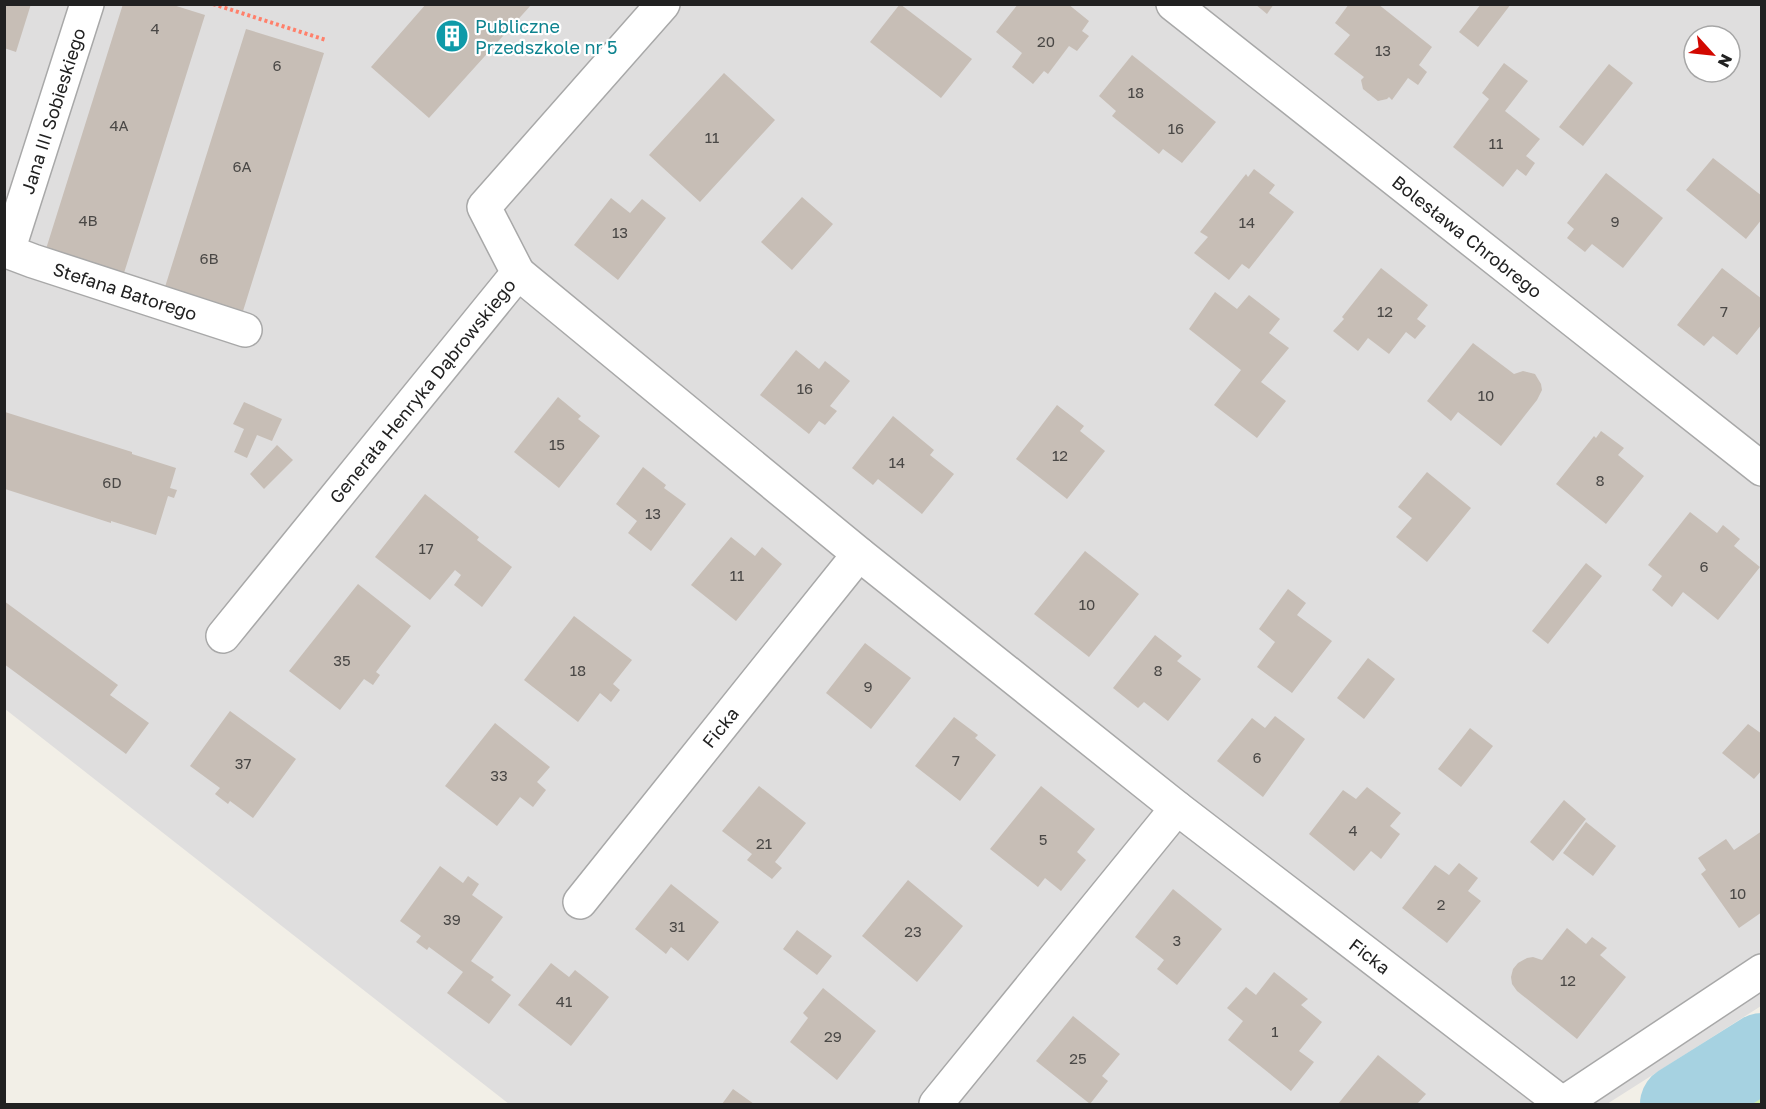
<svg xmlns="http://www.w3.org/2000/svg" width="1766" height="1109" viewBox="0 0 1766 1109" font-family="'Golos Text',sans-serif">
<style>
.residential{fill:#dfdede;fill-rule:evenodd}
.grass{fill:#caeeac}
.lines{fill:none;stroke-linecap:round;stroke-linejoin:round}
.river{stroke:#a6d2e1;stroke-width:78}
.building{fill:#c7beb6}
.street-casing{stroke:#a8a8a8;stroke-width:36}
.path{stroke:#ff806b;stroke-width:4;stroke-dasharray:3 3;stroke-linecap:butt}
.street{stroke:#fff;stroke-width:33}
.labels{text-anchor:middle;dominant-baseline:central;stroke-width:4.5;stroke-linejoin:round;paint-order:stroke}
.number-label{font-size:15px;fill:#4a4846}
.culture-label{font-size:18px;fill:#0d838f;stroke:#fff;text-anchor:start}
.street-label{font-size:18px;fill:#212121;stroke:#fff}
</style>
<rect width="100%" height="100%" fill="#f2efe7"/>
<path class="residential" d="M 4,5 L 1761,5 L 1761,1006 L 1607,1104 L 509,1104 L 5,709 ZM 1694,36 L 1730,36 L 1730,72 L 1694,72 Z"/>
<path class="grass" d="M 1761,1064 L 1761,1104 L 1698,1104 Z"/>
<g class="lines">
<path class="river" d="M 1679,1104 L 1762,1052"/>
</g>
<path class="building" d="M 4,4 L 31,4 L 16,52 L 4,48 Z
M 123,4 L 170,4 L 205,15 L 124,273 L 46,249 Z
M 426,4 L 532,4 L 429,118 L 371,67 Z
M 900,4 L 972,59 L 941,98 L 870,42 Z
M 1018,4 L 1068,4 L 1089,21 L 1082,31 L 1089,36 L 1077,51 L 1069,46 L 1048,74 L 1044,71 L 1033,84 L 1012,67 L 1022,53 L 996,32 Z
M 1255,4 L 1274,4 L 1267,14 Z
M 1349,4 L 1378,4 L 1432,47 L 1419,65 L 1427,72 L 1418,85 L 1408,78 L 1392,100 L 1389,97 L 1387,99 L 1378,101 L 1363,89 L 1361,80 L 1364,77 L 1334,54 L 1350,35 L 1335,23 Z
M 1481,4 L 1511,4 L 1478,47 L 1459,32 Z
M 246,29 L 324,53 L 243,311 L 165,287 Z
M 1132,55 L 1216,122 L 1182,163 L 1163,149 L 1159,154 L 1112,116 L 1116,111 L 1099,96 Z
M 1504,63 L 1528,81 L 1505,111 L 1540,139 L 1526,156 L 1535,163 L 1526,176 L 1517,169 L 1503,187 L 1453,147 L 1489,99 L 1482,93 Z
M 1609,64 L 1633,83 L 1583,146 L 1559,127 Z
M 724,73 L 775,120 L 700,202 L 649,155 Z
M 1713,158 L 1762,196 L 1762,219 L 1746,239 L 1686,190 Z
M 1254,169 L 1275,185 L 1269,193 L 1294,212 L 1249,269 L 1242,264 L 1229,280 L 1194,253 L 1208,237 L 1200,232 L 1246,174 L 1248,177 Z
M 1606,173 L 1663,218 L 1623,268 L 1592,244 L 1585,252 L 1567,238 L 1574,229 L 1567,223 Z
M 802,197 L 833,224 L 792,270 L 761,242 Z
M 611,198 L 630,213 L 642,199 L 666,218 L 618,280 L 574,245 Z
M 1381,268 L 1428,305 L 1417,319 L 1426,326 L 1415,339 L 1406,332 L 1389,354 L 1368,338 L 1358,351 L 1333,331 L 1344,319 L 1342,317 Z
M 1722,268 L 1762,299 L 1762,324 L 1737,355 L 1713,336 L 1704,346 L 1677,325 Z
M 1215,292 L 1237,309 L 1249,295 L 1280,319 L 1269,333 L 1289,348 L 1261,382 L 1286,401 L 1257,438 L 1214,405 L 1241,370 L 1189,329 Z
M 1473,343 L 1514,374 L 1523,371 L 1535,374 L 1541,384 L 1542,390 L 1537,400 L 1501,446 L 1458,412 L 1451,421 L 1427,401 Z
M 796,350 L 819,369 L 825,361 L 850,381 L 830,406 L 837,411 L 825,425 L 819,421 L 809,434 L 760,395 Z
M 558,397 L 581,416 L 578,419 L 600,436 L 559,488 L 514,452 Z
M 244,402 L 282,419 L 272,441 L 257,435 L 247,458 L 234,452 L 244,429 L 233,424 Z
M 1057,405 L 1084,426 L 1080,431 L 1105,451 L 1067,499 L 1016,459 Z
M 5,412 L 132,452 L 132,454 L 176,468 L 170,488 L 177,490 L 174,498 L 168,496 L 156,535 L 111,521 L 111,523 L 5,489 Z
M 893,416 L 934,450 L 930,455 L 954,474 L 922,514 L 878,479 L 873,485 L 852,468 Z
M 1601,431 L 1624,448 L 1618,455 L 1644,476 L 1606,524 L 1556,484 L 1594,436 L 1596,438 Z
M 277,445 L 293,460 L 264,489 L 250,474 Z
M 643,467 L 666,485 L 664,488 L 686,504 L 651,551 L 628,533 L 637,521 L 616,504 Z
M 1427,472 L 1471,508 L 1427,562 L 1396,537 L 1412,518 L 1398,507 Z
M 425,494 L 479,537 L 477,540 L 512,567 L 482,607 L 454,585 L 461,575 L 455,570 L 430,600 L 375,557 Z
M 1690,512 L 1717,533 L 1723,525 L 1740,539 L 1734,546 L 1760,567 L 1718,620 L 1683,592 L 1672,607 L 1652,590 L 1662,576 L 1648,565 Z
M 731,537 L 755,556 L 762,547 L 782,564 L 736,621 L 691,585 Z
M 1085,551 L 1139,594 L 1089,657 L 1034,614 Z
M 1586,563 L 1602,576 L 1548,644 L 1532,631 Z
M 358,584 L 411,626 L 376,672 L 380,675 L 373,685 L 364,679 L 340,710 L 289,671 Z
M 1288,589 L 1306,603 L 1297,615 L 1332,641 L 1292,693 L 1257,667 L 1275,642 L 1259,629 Z
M 4,601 L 118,685 L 110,695 L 149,723 L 126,754 L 4,664 Z
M 574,616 L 632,660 L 613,684 L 620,690 L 611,702 L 600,693 L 578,722 L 524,680 Z
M 1155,635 L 1182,656 L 1177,661 L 1201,679 L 1168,721 L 1144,702 L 1138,708 L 1113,688 Z
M 865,643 L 911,678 L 871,729 L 826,693 Z
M 1368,658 L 1395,679 L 1364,719 L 1337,698 Z
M 230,711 L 296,759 L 253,818 L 230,801 L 228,804 L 215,794 L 220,788 L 190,766 Z
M 1275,716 L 1305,739 L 1263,797 L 1217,761 L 1252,718 L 1265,728 Z
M 954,717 L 978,735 L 975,738 L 996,755 L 960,801 L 915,766 Z
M 495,723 L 550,767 L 537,782 L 546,790 L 533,807 L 520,797 L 497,826 L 445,786 Z
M 1748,724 L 1762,734 L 1762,770 L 1754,779 L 1722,753 Z
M 1470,728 L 1493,746 L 1461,787 L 1438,769 Z
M 759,786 L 806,823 L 775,862 L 782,868 L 772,879 L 747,860 L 752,854 L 722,831 Z
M 1041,786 L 1095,829 L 1077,852 L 1086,860 L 1061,891 L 1045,878 L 1038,887 L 990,849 Z
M 1367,787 L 1401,813 L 1390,826 L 1400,834 L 1381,859 L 1371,851 L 1354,871 L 1309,834 L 1343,790 L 1356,799 Z
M 1564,800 L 1586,819 L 1553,861 L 1530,842 Z
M 1586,822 L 1616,846 L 1593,876 L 1563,853 Z
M 1762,831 L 1762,912 L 1739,928 L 1701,874 L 1706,870 L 1698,858 L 1726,839 L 1734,850 Z
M 1459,863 L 1478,878 L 1468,891 L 1481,901 L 1447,943 L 1402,908 L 1435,865 L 1449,875 Z
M 440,866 L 463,883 L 468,876 L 479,884 L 472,895 L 503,917 L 471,961 L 494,977 L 491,980 L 511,995 L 489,1024 L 447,993 L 463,972 L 429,947 L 427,950 L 416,942 L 421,936 L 400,921 Z
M 908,880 L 963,926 L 917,982 L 862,936 Z
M 671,884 L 719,922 L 688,961 L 671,947 L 666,954 L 635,929 Z
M 1173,889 L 1222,929 L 1177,985 L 1157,969 L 1164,960 L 1135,937 Z
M 1567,928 L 1586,944 L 1592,937 L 1607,948 L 1600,955 L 1626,977 L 1577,1039 L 1517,991 L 1512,984 L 1511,977 L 1513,969 L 1518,963 L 1527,958 L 1533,957 L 1542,960 Z
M 797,930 L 832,956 L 817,975 L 783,949 Z
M 551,963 L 569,977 L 575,970 L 609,997 L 571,1046 L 518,1005 Z
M 1274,972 L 1308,999 L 1301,1005 L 1322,1022 L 1299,1051 L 1314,1062 L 1291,1091 L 1228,1040 L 1243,1021 L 1227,1008 L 1246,987 L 1256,995 Z
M 823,988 L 876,1031 L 837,1080 L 790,1042 L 808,1018 L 803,1013 Z
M 1073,1016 L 1120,1054 L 1102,1076 L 1108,1081 L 1090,1104 L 1036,1061 Z
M 1378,1055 L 1426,1094 L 1417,1104 L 1338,1104 Z
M 733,1089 L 754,1104 L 722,1104 Z"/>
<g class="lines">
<g class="street-casing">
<g id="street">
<path id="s1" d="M 1173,4 L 1762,469"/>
<path id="s2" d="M 4,250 L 33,261 L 245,330"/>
<path id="s3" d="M 8,251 L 87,4"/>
<path id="s4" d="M 518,273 L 859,554 L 1177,808 L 1563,1104"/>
<path id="s5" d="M 223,636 L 518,273 L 484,207 L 663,4"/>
<path id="s6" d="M 580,902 L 859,554"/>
<path d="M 936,1104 L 1177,808"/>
<path d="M 1562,1104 L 1762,971"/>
</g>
</g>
<path class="path" d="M 213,4 L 326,40"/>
<use href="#street" class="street"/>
</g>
<defs>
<g id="building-disc" transform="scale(1.725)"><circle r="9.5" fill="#0f9aa8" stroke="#fff"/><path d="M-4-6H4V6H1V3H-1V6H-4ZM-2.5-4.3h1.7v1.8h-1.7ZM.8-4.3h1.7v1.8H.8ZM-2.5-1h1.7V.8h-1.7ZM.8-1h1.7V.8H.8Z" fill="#fff"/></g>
</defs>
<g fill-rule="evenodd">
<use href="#building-disc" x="452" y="36"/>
</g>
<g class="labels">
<g class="number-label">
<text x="155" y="28">4</text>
<text x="1046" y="41">20</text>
<text x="1383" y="50">13</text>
<text x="277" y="65">6</text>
<text x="1136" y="92">18</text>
<text x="119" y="125">4A</text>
<text x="1176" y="128">16</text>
<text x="712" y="137">11</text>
<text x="1496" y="143">11</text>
<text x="242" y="166">6A</text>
<text x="88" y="220">4B</text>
<text x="1615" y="221">9</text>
<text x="1247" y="222">14</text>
<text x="620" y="232">13</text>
<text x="209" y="258">6B</text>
<text x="1385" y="311">12</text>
<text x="1724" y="311">7</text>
<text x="805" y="388">16</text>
<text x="1486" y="395">10</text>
<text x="557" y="444">15</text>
<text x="1060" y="455">12</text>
<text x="897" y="462">14</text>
<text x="1600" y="480">8</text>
<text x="112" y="482">6D</text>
<text x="653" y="513">13</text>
<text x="426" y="548">17</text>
<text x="1704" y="566">6</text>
<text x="737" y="575">11</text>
<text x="1087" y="604">10</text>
<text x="342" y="660">35</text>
<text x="578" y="670">18</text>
<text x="1158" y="670">8</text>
<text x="868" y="686">9</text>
<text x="1257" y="757">6</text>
<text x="956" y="760">7</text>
<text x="243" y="763">37</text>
<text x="499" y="775">33</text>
<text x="1353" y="830">4</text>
<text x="1043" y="839">5</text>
<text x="764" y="843">21</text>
<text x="1738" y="893">10</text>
<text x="1441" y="904">2</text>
<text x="452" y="919">39</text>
<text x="677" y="926">31</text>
<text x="913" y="931">23</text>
<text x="1177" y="940">3</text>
<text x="1568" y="980">12</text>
<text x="564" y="1001">41</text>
<text x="1275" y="1031">1</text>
<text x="833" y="1036">29</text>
<text x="1078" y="1058">25</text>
</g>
<g class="culture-label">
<text x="475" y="26">Publiczne<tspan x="475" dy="21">Przedszkole nr 5</tspan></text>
</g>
<g class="street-label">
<text stroke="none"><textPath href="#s3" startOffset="147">Jana III Sobieskiego</textPath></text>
<text stroke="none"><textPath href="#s1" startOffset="375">Bolesława Chrobrego</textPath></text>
<text stroke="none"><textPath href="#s2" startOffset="128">Stefana Batorego</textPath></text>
<text stroke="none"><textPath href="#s5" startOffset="316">Generała Henryka Dąbrowskiego</textPath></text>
<text stroke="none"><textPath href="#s6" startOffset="224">Ficka</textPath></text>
<text stroke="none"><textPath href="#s4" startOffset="1092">Ficka</textPath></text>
</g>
</g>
<rect width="1766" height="1109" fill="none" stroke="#212121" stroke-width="12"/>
<g transform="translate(1712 54) rotate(117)"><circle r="28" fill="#ffffff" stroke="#a6a6a6" stroke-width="1.5"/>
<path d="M0-4.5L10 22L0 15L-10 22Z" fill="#d20800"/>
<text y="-9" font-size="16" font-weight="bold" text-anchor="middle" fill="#212121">N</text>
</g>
</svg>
